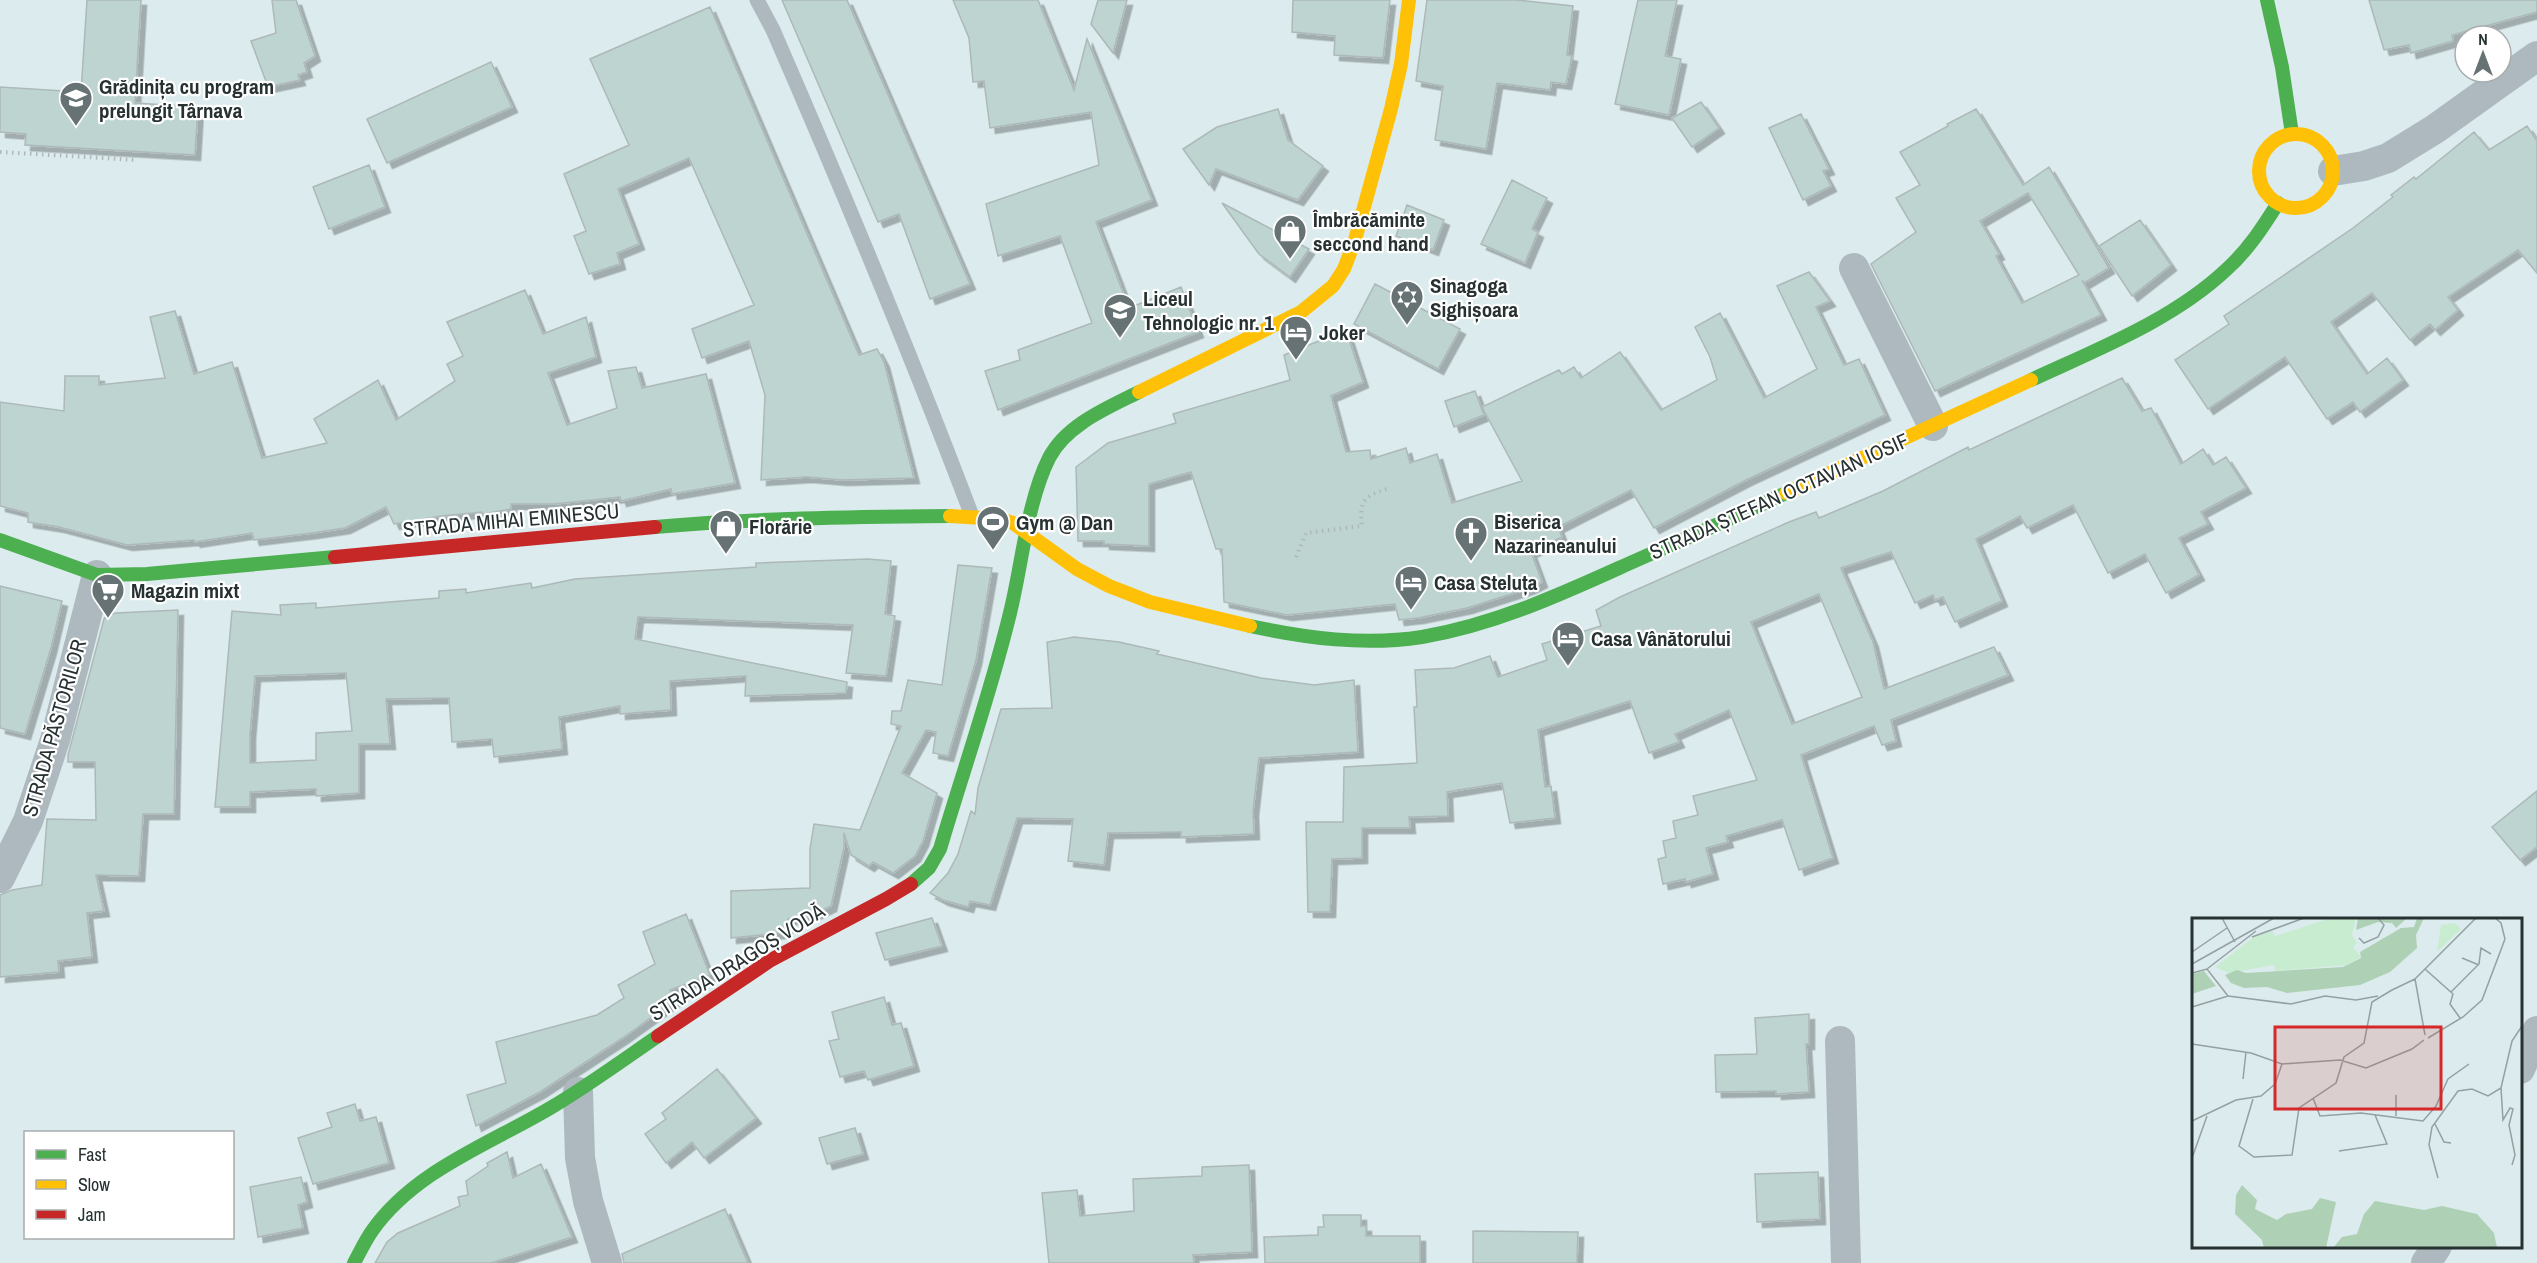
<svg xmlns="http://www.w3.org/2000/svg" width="2537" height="1263" viewBox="0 0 2537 1263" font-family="'Archivo Narrow',sans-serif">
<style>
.building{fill:#bdd4d0;stroke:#adb9b8;stroke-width:1.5;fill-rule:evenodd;filter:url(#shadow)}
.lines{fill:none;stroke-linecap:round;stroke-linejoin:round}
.path{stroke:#aeb8bc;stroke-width:4;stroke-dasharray:1.5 4.5;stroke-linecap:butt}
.lane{stroke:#adb9be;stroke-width:15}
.street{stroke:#adb9be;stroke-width:30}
.fast{stroke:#4caf50;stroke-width:14}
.slow{stroke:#ffc107;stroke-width:14}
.jam{stroke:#c62828;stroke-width:14}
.labels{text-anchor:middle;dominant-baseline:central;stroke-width:4.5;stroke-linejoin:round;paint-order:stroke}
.poi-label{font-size:21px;font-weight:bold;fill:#273132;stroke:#fff;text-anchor:start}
.street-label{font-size:21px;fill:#273132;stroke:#fff}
.inset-road{fill:none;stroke:#94a1a2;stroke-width:1.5}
.view{fill:#d62828;fill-opacity:0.15;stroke:#d62828;stroke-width:3}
.inset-edge{fill:none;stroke:#273132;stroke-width:3}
</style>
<defs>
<filter id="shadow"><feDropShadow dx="5.5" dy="5.5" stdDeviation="0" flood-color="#0004"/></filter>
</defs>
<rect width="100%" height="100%" fill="#dcebed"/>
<path class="building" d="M 87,0 L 141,0 L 135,103 L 198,107 L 195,155 L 25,145 L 26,134 L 0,132 L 0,87 L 81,92 Z
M 272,0 L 296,0 L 315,56 L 304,63 L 307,72 L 298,75 L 300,80 L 268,87 L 251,41 L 276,33 Z
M 782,0 L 847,0 L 970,284 L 930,299 L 899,214 L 878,222 Z
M 953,0 L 1038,0 L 1074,90 L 1087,39 L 1152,200 L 1096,222 L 1129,308 L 1181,287 L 1198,332 L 998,410 L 985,371 L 1020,360 L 1018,350 L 1092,323 L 1060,236 L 998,256 L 986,204 L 1099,165 L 1091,112 L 990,128 L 984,81 L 973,82 L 969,38 Z
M 1098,0 L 1127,0 L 1113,53 L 1091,24 Z
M 1293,0 L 1390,0 L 1383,58 L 1334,55 L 1335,36 L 1292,32 Z
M 1427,0 L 1516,0 L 1573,6 L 1567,55 L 1572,56 L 1566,84 L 1551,82 L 1550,90 L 1497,83 L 1486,149 L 1435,140 L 1443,86 L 1416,81 Z
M 1638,0 L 1677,0 L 1665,56 L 1681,59 L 1669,115 L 1615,104 Z
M 2369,0 L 2537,0 L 2537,12 L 2452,35 L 2453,41 L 2411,53 L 2409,45 L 2384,50 Z
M 710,7 L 859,355 L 877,349 L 884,362 L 914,478 L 842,480 L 807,477 L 761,480 L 765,395 L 749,341 L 702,358 L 692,329 L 754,305 L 689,158 L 618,189 L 639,244 L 617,253 L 620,264 L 589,274 L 574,236 L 586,231 L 564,174 L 629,145 L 590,59 Z
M 491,62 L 512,107 L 387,163 L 367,119 Z
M 1701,102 L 1719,128 L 1692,147 L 1672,118 Z
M 1278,109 L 1288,140 L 1323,166 L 1298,200 L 1216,169 L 1209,185 L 1183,149 L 1217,127 Z
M 1976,109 L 2023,185 L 2049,167 L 2109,268 L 2084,283 L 2082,280 L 2101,315 L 1935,391 L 1871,264 L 1916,232 L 1896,198 L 1920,185 L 1900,152 L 1948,126 L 1947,124 ZM 2028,193 L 2079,275 L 2022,303 L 1996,256 L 1999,254 L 1980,221 Z
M 1801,114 L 1829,169 L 1823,171 L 1831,186 L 1803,200 L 1769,128 Z
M 2527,126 L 2537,141 L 2537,273 L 2518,250 L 2448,297 L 2458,310 L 2435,330 L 2430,324 L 2410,340 L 2372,293 L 2331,322 L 2367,374 L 2387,358 L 2403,380 L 2360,412 L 2353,402 L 2327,419 L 2285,357 L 2208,409 L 2175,360 L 2229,324 L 2224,316 L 2353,228 L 2393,197 L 2391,195 L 2414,177 L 2416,179 L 2474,132 L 2489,150 Z
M 369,165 L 385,207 L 329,229 L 313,187 Z
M 1512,180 L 1547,198 L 1532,229 L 1538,232 L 1525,263 L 1481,244 Z
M 1222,203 L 1309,249 L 1290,277 L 1259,254 Z
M 1407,205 L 1444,220 L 1433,250 L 1396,236 Z
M 2140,220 L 2171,265 L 2132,296 L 2099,246 Z
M 1809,272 L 1830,301 L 1816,307 L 1844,365 L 1859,359 L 1885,415 L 1746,480 L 1654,528 L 1631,490 L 1558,527 L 1562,537 L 1531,552 L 1542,582 L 1530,588 L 1467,608 L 1418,618 L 1399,620 L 1395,604 L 1287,615 L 1224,602 L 1222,549 L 1216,549 L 1191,472 L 1149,484 L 1149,546 L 1104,544 L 1104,541 L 1078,541 L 1076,467 L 1108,443 L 1176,423 L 1173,414 L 1290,380 L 1284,355 L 1346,330 L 1363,382 L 1331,396 L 1346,452 L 1370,450 L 1371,459 L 1406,448 L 1410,463 L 1437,454 L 1452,503 L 1522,481 L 1482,407 L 1559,370 L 1562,374 L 1574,367 L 1581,378 L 1620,352 L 1661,410 L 1717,380 L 1710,357 L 1695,327 L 1720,313 L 1764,398 L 1817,369 L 1777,286 Z
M 1375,284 L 1460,329 L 1438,369 L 1354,324 Z
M 525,290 L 543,334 L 586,317 L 596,357 L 548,373 L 567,425 L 617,408 L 608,371 L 636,367 L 642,388 L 706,374 L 735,483 L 672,494 L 671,489 L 621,501 L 620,497 L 554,504 L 511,504 L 511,509 L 483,514 L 482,512 L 441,516 L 394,524 L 386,507 L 345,528 L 312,533 L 254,540 L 252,533 L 195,542 L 194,540 L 127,545 L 59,527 L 28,522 L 28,513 L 0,506 L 0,402 L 64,411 L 65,376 L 99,376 L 99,385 L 165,378 L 150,317 L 175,311 L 194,374 L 232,362 L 262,458 L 327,443 L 314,419 L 378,380 L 396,420 L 455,381 L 447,364 L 463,356 L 447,322 Z
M 2122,378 L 2142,411 L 2151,408 L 2181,464 L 2203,449 L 2213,465 L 2226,457 L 2246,488 L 2201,512 L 2208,524 L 2179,538 L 2199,575 L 2166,593 L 2145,554 L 2108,573 L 2073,505 L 2027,528 L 2020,516 L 1976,539 L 2002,601 L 1955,622 L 1943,597 L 1935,600 L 1933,595 L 1915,603 L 1891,552 L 1841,568 L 1873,642 L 1884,689 L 1994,647 L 2008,675 L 1891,720 L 1896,741 L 1882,745 L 1874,726 L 1801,755 L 1833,858 L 1799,870 L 1782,820 L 1726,836 L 1728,842 L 1706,848 L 1713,874 L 1686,882 L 1685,879 L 1663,884 L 1658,859 L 1666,857 L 1663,841 L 1676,838 L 1673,821 L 1698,815 L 1693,796 L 1757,780 L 1729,710 L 1675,734 L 1679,742 L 1649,753 L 1630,701 L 1538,730 L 1545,787 L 1551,786 L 1555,818 L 1510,823 L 1502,783 L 1447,792 L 1448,816 L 1409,817 L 1410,828 L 1362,828 L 1362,858 L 1332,859 L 1330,912 L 1308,912 L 1306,822 L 1343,822 L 1344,767 L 1417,763 L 1414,707 L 1417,707 L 1415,670 L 1454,668 L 1490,656 L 1498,677 L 1547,660 L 1542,644 L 1601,626 L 1596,610 L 1620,597 L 1789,522 L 1816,512 L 1819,518 L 1883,491 L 1968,447 L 1969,450 ZM 1819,594 L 1862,697 L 1792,724 L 1751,622 Z
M 1475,391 L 1484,415 L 1454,427 L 1445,401 Z
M 868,559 L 891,561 L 885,614 L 895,616 L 886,676 L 846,673 L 853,625 L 638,617 L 635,639 L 847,682 L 846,693 L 745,696 L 746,676 L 670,681 L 671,710 L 620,714 L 620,706 L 559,717 L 562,749 L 494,757 L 492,739 L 452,742 L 449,698 L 386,699 L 390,744 L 359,744 L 359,793 L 316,796 L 316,789 L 250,792 L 250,807 L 215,807 L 232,611 L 281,615 L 280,605 L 316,603 L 316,608 L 439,598 L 439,591 L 466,589 L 466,593 L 531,583 L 532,588 L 575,579 L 756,567 L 756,563 ZM 346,673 L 352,731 L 316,733 L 316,760 L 250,763 L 250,734 L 255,676 Z
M 958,565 L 992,568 L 976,660 L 948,756 L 933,753 L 936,732 L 926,730 L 902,773 L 937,793 L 923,841 L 915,856 L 893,873 L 873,862 L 869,866 L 851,855 L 844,833 L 844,847 L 831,906 L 804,919 L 788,919 L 787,928 L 780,933 L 731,938 L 731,891 L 810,888 L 810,849 L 814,824 L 860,830 L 901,726 L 891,724 L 892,711 L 901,711 L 908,680 L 942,685 Z
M 0,586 L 62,601 L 51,648 L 25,734 L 0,728 Z
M 178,610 L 174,814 L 143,814 L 139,876 L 96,875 L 104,911 L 87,913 L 92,957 L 58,961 L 59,972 L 0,977 L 0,895 L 12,890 L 42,885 L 47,819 L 96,820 L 95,762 L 68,762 L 68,755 L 104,619 L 107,615 L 116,613 Z
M 1074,637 L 1119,642 L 1159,651 L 1157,654 L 1261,678 L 1314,685 L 1354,680 L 1358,752 L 1259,758 L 1253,811 L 1254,834 L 1181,837 L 1181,832 L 1108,833 L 1104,865 L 1068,861 L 1073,819 L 1017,818 L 990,905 L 970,901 L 968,907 L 943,900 L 930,893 L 948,873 L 958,854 L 971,811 L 975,814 L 978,788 L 1001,709 L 1052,708 L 1047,642 Z
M 2537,791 L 2537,847 L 2520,860 L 2492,827 Z
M 686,914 L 710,975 L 670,990 L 674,1001 L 624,1037 L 540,1092 L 476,1126 L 467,1095 L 506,1083 L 496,1042 L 597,1015 L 624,998 L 618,985 L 655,964 L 643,932 Z
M 932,918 L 942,946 L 885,960 L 876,933 Z
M 884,997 L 892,1025 L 901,1023 L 914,1066 L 868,1080 L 864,1071 L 840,1077 L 829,1041 L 839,1039 L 832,1012 Z
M 1809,1014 L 1809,1044 L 1806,1044 L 1809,1092 L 1776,1094 L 1776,1091 L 1716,1092 L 1715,1055 L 1757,1054 L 1755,1018 Z
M 717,1069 L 756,1118 L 704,1158 L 692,1142 L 666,1163 L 645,1134 L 666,1119 L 662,1113 Z
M 355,1104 L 360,1121 L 376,1117 L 389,1163 L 313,1184 L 298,1138 L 332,1127 L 327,1113 Z
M 855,1128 L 863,1154 L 827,1164 L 819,1138 Z
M 507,1152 L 513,1178 L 541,1164 L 572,1237 L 491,1263 L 375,1263 L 387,1242 L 398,1233 L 460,1206 L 458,1197 L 468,1195 L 466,1181 L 488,1166 L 487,1163 Z
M 1249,1165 L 1252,1252 L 1193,1255 L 1194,1263 L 1049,1263 L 1042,1193 L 1077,1190 L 1080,1216 L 1134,1211 L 1133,1179 L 1202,1176 L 1202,1167 Z
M 1818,1172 L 1820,1219 L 1757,1222 L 1755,1174 Z
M 301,1177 L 307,1202 L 298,1205 L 303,1228 L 258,1237 L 250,1187 Z
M 725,1209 L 748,1263 L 624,1263 L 622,1254 Z
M 1323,1215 L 1361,1215 L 1361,1226 L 1366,1226 L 1366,1236 L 1420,1236 L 1420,1263 L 1265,1263 L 1264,1237 L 1318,1235 L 1318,1227 L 1324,1227 Z
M 1473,1231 L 1578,1232 L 1577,1263 L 1473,1263 Z"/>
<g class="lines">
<path class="path" d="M 0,152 L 136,160
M 1296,557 L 1306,533 L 1362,526 C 1359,501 1364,496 1387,489"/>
<path class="lane" d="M 757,0 L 773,30 C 843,191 910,352 972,516"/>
<path class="street" d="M 2333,171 L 2364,166 L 2388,158 L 2435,129 L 2537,56
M 1854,268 L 1933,426
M 0,878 L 28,821 L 55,740 L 97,575
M 1840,1041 L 1846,1263
M 2520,1069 L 2537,1031
M 578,1092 L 580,1158 L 588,1201 L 607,1263
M 2426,1263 L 2437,1246"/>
<path class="fast" d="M 2267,0 L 2282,67 L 2292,134
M 2031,380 C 2098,349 2173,320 2227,269 C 2248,250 2263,227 2278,203
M 655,527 C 753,518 851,517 950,516
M 0,540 L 97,575 L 147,574 L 335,557
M 1250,626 C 1306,638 1364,646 1422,637 C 1492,625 1555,597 1619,568 C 1675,543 1731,519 1786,493
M 911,884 L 929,868 L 940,849 C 963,771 991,692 1010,613 C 1022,565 1027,502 1049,458 C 1066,425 1107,408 1139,392
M 354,1263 C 360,1252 365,1241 372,1231 C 415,1170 490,1144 552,1107 C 589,1085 623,1060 658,1036"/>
<path class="slow" d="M2259 171a37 37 0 1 1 74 0a37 37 0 1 1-74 0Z
M 1139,392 L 1301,312 L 1333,286 L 1344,269 L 1355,240 L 1391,109 L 1401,64 L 1409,0
M 1786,493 L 2031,380
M 950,516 L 1000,519 L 1013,523 L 1077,569 L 1109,586 L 1150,602 L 1250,626"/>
<path class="jam" d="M 335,557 L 655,527
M 658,1036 L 771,960 L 886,899 L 911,884"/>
</g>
<defs>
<g id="school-pin" transform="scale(1.725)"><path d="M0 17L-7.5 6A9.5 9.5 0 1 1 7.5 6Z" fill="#667273" stroke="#fff"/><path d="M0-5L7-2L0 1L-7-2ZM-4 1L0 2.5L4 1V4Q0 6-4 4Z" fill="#fff"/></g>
<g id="shop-pin" transform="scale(1.725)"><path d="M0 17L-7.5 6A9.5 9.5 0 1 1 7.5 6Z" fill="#667273" stroke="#fff"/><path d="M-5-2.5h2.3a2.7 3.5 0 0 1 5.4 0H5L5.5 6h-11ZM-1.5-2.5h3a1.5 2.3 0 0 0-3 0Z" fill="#fff"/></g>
<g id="synagogue-pin" transform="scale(1.725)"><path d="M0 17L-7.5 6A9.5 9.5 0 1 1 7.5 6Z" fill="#667273" stroke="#fff"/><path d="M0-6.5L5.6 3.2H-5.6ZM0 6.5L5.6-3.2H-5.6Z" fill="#fff"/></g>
<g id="university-pin" transform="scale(1.725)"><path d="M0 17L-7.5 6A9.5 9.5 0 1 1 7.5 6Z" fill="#667273" stroke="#fff"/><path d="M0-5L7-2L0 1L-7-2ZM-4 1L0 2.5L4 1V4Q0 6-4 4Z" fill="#fff"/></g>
<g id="hotel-pin" transform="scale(1.725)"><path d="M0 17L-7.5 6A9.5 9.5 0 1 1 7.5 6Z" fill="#667273" stroke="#fff"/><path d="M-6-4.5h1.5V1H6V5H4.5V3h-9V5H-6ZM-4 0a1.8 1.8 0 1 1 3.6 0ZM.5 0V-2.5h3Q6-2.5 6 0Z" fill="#fff"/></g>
<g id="stadium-pin" transform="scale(1.725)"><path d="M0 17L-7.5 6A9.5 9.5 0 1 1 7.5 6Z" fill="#667273" stroke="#fff"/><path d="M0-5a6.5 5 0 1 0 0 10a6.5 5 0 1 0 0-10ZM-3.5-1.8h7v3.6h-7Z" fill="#fff"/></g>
<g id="church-pin" transform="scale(1.725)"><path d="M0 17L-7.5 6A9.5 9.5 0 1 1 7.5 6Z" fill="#667273" stroke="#fff"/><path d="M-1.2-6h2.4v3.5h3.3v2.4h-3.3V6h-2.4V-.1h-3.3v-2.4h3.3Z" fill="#fff"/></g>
<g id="supermarket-pin" transform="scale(1.725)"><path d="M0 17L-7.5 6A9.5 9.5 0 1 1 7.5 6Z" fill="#667273" stroke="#fff"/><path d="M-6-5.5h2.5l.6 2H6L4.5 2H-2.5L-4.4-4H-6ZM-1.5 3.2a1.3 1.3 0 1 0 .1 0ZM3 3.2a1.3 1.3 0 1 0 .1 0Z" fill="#fff"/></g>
</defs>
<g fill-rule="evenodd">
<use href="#school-pin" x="76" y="98"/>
<use href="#shop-pin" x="1290" y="231"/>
<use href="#synagogue-pin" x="1407" y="297"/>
<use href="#university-pin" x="1120" y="310"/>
<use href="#hotel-pin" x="1296" y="332"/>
<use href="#stadium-pin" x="993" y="522"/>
<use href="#shop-pin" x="726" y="526"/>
<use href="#church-pin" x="1471" y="533"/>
<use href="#hotel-pin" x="1411" y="582"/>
<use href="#supermarket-pin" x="108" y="590"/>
<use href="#hotel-pin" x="1568" y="638"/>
</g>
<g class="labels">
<g class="poi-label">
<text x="99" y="86">Grădinița cu program<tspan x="99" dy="24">prelungit Târnava</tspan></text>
<text x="1313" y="219">Îmbrăcăminte<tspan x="1313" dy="24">seccond hand</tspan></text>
<text x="1430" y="285">Sinagoga<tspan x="1430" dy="24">Sighișoara</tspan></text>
<text x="1143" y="298">Liceul<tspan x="1143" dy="24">Tehnologic nr. 1</tspan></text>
<text x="1319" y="332">Joker</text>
<text x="1494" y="521">Biserica<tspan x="1494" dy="24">Nazarineanului</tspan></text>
<text x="1016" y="522">Gym @ Dan</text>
<text x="749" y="526">Florărie</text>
<text x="1434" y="582">Casa Steluța</text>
<text x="131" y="590">Magazin mixt</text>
<text x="1591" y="638">Casa Vânătorului</text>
</g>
<g class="street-label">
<text transform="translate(1779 496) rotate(-24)">STRADA ȘTEFAN OCTAVIAN IOSIF</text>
<text transform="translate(511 520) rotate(-5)">STRADA MIHAI EMINESCU</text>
<text transform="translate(54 728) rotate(-74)">STRADA PĂSTORILOR</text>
<text transform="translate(737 962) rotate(-32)">STRADA DRAGOȘ VODĂ</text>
</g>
</g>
<g transform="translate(2192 918)">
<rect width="330" height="330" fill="#dcebed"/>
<path d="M 139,0 L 164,0 L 160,17 L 165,25 L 161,29 L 169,39 L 154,47 L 83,53 L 82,47 L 37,55 L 23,49 L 62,19 L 80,13 L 83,18 ZM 263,5 L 269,11 L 245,34 L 249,7 Z" fill="#c8ecd0"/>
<path d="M 166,0 L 215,0 L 204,10 L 200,5 L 186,4 L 164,12 ZM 225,0 L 232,0 L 224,17 L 225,30 L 198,54 L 168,67 L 95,75 L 75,69 L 52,70 L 39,65 L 33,57 L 45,52 L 54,55 L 151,49 L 169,40 L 168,34 L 209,10 L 222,9 ZM 12,53 L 24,68 L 0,76 L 0,56 ZM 50,267 L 65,282 L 63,291 L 85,302 L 94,296 L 120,291 L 128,280 L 144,284 L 134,330 L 72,330 L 70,322 L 43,296 L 44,277 ZM 183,283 L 232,292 L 250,288 L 285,296 L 302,315 L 305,330 L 141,330 L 150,319 L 165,316 L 172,296 Z" fill="#aed1b6"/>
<path class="inset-road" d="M 30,0 L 43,24M 303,0 L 309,5 L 313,21M 60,19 L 112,0M 167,20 L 172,25 L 186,19 L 192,7 L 186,0M 0,34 L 35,10M 270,40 L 287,47M 0,46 L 82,0M 15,51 L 64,13M 233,51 L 261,76 L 258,86 L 268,100M 0,55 L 15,51 L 36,78M 200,72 L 223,61M 259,74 L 287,46 L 289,30 L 299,36M 0,89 L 36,78 L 99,86 L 133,78 L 164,82 L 186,78M 233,117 L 223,61 L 284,0M 236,120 L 271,99 L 290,82 L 313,21M 0,126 L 59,135 L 90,146 L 148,142 L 174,150 L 220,131 L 232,122M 51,161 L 54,134M 309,170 L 311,202 L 318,190 L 321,191 L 317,207 L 323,237 L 320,247M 204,177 L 204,198M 121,180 L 128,198 L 169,195 L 231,203 L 244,188 L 256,161 L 277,146M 61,181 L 47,228 L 62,239 L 100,237 L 107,190 L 144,165 L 152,139 L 172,125 L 180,84 L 200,72M 0,203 L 44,182 L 69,178 L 83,166 L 90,146M 243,206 L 252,224 L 259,225M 147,233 L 195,226 L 183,197M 0,240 L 15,198M 246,260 L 237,227 L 240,209 L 266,173 L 280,171 L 296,178 L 309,170 L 320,123 L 330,108"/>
<path class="view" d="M 83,109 L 249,109 L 249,191 L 83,191 Z"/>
<rect width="330" height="330" class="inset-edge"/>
</g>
<rect x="24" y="1131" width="210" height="108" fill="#ffffff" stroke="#a9adad" stroke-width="1.5"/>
<rect x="36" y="1150" width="30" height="9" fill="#4caf50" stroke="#a9adad" stroke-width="1.5"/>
<text x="78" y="1161" font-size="18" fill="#273132">Fast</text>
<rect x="36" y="1180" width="30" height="9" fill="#ffc107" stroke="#a9adad" stroke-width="1.5"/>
<text x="78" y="1191" font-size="18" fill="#273132">Slow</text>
<rect x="36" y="1210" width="30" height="9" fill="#c62828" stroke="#a9adad" stroke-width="1.5"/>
<text x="78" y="1221" font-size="18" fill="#273132">Jam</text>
<g transform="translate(2483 54)"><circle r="28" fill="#ffffff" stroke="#a9adad" stroke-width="1.5"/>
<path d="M0-4.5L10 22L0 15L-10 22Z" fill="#667273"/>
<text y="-9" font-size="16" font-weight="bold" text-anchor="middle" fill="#273132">N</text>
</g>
</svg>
